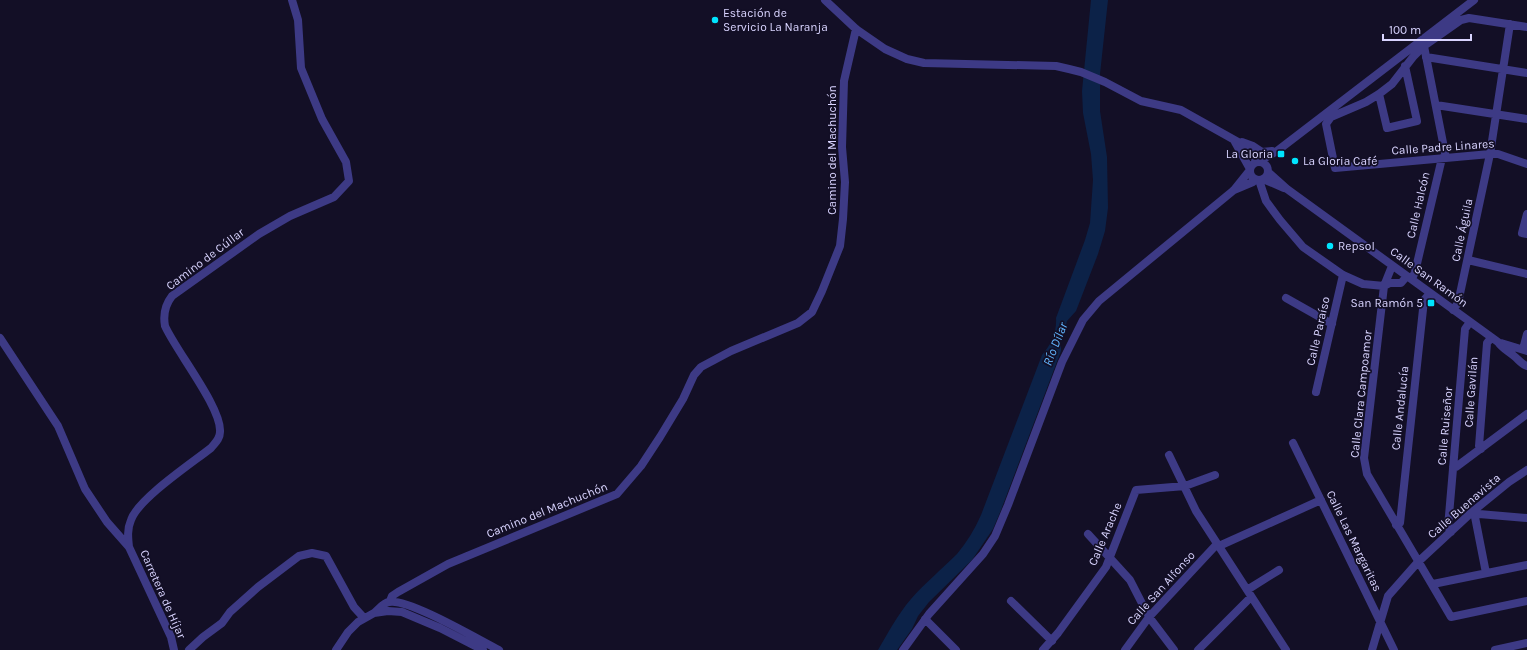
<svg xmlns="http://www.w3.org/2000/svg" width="1527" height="650" viewBox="0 0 1527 650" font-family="Karla,sans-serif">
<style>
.water{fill:#0c2248}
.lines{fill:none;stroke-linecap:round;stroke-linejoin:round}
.minor{stroke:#3d3a85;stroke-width:8}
.poi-dot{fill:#00e5ff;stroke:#130f26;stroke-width:1.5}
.labels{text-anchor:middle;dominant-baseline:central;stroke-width:3.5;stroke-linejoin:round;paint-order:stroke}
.poi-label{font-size:12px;fill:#d9d4ff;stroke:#130f26;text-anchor:start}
.street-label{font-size:12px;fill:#d9d4ff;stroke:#130f26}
.water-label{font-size:13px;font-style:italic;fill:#62b6ff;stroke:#130f26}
</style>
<rect width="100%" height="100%" fill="#130f26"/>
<path class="water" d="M 1091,0 L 1108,0 L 1100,74 L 1100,111 L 1107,157 L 1108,208 L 1105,231 L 1098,254 L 1076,311 L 1067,321 L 1061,343 L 1061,351 L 1001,510 L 993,529 L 972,560 L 929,602 L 918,616 L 912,629 L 897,650 L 878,650 C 888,633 898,614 911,599 C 925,583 942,569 957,554 C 967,542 975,529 981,515 L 1042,355 C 1051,345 1057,332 1056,318 L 1085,240 L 1090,223 L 1093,180 L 1091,154 L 1083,113 L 1082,91 Z"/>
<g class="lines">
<path class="minor" d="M 825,0 L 856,29 L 885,49 L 907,59 L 924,63 L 1056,66 L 1069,69 L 1081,72 L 1105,82 L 1141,101 L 1181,110 L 1247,147 L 1253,154 L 1256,162
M 1527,27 L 1469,18 L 1461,20 L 1424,46 L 1413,57 L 1392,84 L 1379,94 L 1366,102 L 1331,117 L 1326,124 L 1335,168 L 1490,154 L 1498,154 L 1527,164
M 1424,46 L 1446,158
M 1426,57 L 1527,73
M 1379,94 L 1387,128 L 1417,121 L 1405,66
M 1436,105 L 1527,119
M 1235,142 L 1250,169
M 1242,142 L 1253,146 L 1262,152 L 1272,151
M 1258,162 L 1277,151 L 1474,0
M1250 171a9 9 0 1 1 18 0a9 9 0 1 1-18 0Z
M 1268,172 L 1287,189 L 1498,342 C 1502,348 1508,351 1514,356 C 1519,360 1521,364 1527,366
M 1263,179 L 1284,188
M 1259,180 L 1266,201 L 1280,220 L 1303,247 L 1343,275 L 1363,284 L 1384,286
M 1234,190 L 1253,182 L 1255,179
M 1527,214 L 1522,233 L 1527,234
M 1468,260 L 1527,274
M 1392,266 L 1384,286 L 1364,458 L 1367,474 L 1451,617 L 1527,601
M 1412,279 L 1415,272 L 1442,158
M 1384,286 L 1390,283 L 1401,283 L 1407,276
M 1286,298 L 1332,324
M 1453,310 L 1458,303 L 1490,154 L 1510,24
M 0,338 L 58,426 L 85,489 L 107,522 L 129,547 L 171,637 L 174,650
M 1501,343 L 1527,351
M 1523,349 L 1527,334
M 1316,392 L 1343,275
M 1293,443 L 1394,650
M 1481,449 L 1479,446 L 1487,343 L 1491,338
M 1169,455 L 1196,511 L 1286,650
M 1453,467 L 1456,467 L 1527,414
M 1472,512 L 1475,517 L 1486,573
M 1472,512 L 1479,514 L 1527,518
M 1396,525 L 1400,523 L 1424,300 L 1430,293
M 1451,532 L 1448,527 L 1465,329 L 1470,322
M 1088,534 L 1130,580 L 1149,617 L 1174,650
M 1219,546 L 1321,500
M 129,547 C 128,538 127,529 131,520 C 138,499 192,463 211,448 C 215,443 220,439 220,432 C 222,408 176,351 165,326 C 163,315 165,305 172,296 L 259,234 L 290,216 L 334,197 L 349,181 L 346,162 L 322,119 L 301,68 L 298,20 L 292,0
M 1433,584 L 1527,565
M 1247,590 L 1279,570
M 390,601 L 392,596 L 398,592 L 448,564 L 617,494 L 641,466 L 660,437 L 683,399 L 694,375 L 701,367 L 731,351 L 798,323 L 812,312 L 822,291 L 840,246 L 843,219 L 845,182 L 842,147 L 844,81 L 856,29
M 1011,601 L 1052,641
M 374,613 C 379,609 383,603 389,602 C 408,598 479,640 499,650
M 925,619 L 956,650
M 189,650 L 203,637 L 222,623 L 230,612 L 258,587 L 299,556 L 312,553 L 326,556 L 354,607 L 364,618
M 336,650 L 348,632 L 358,622 L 374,613 L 388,611 L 402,612 L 440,628 L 483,650
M 903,650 L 929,614 L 983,554 L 995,536 L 1008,505 L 1062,362 L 1083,320 L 1099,301 L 1234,190 L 1250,170
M 1043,650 L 1058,633 L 1106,567 L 1136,490 L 1185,486 L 1215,475
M 1125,650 L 1149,617 L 1217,544
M 1198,650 L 1251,597
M 1372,650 L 1388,596 L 1418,562 L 1472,512 L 1509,482 L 1527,470
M 1495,650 L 1527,643"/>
</g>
<g class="poi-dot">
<circle cx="715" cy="20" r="4"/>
<rect x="1277" y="150" width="8" height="8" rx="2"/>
<circle cx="1295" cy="161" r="4"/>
<circle cx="1330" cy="246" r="4"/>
<rect x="1427" y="299" width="8" height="8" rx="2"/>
</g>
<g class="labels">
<g class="poi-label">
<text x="723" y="13">Estación de<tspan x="723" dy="14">Servicio La Naranja</tspan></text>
<text x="1273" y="154" text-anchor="end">La Gloria</text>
<text x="1303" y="161">La Gloria Café</text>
<text x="1338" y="246">Repsol</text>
<text x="1423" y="303" text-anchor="end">San Ramón 5</text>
</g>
<g class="street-label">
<text transform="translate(1443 147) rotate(-4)">Calle Padre Linares</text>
<text transform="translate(832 150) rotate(-90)">Camino del Machuchón</text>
<text transform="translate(1418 205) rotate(-77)">Calle Halcón</text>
<text transform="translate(1462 230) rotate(-78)">Calle Águila</text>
<text transform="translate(205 259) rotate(-37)">Camino de Cúllar</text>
<text transform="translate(1429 277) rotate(36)">Calle San Ramón</text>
<text transform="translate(1318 331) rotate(-77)">Calle Paraíso</text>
<text transform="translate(1471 392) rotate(-86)">Calle Gavilán</text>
<text transform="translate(1361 394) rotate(-84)">Calle Clara Campoamor</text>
<text transform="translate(1400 408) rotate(-84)">Calle Andalucía</text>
<text transform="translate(1445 426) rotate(-85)">Calle Ruiseñor</text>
<text transform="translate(1464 506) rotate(-41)">Calle Buenavista</text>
<text transform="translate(547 510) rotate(-22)">Camino del Machuchón</text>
<text transform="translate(1105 534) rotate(-67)">Calle Arache</text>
<text transform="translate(1354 541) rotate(64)">Calle Las Margaritas</text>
<text transform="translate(1161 588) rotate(-48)">Calle San Alfonso</text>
<text transform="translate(163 594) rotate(66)">Carretera de Híjar</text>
</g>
<g class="water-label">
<text transform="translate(1055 344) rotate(-68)">Río Dílar</text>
</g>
</g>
<path d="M1383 34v6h88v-6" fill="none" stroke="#d9d4ff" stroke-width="2"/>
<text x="1389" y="34" font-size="12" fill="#d9d4ff" stroke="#130f26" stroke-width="3" paint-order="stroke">100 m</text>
</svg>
